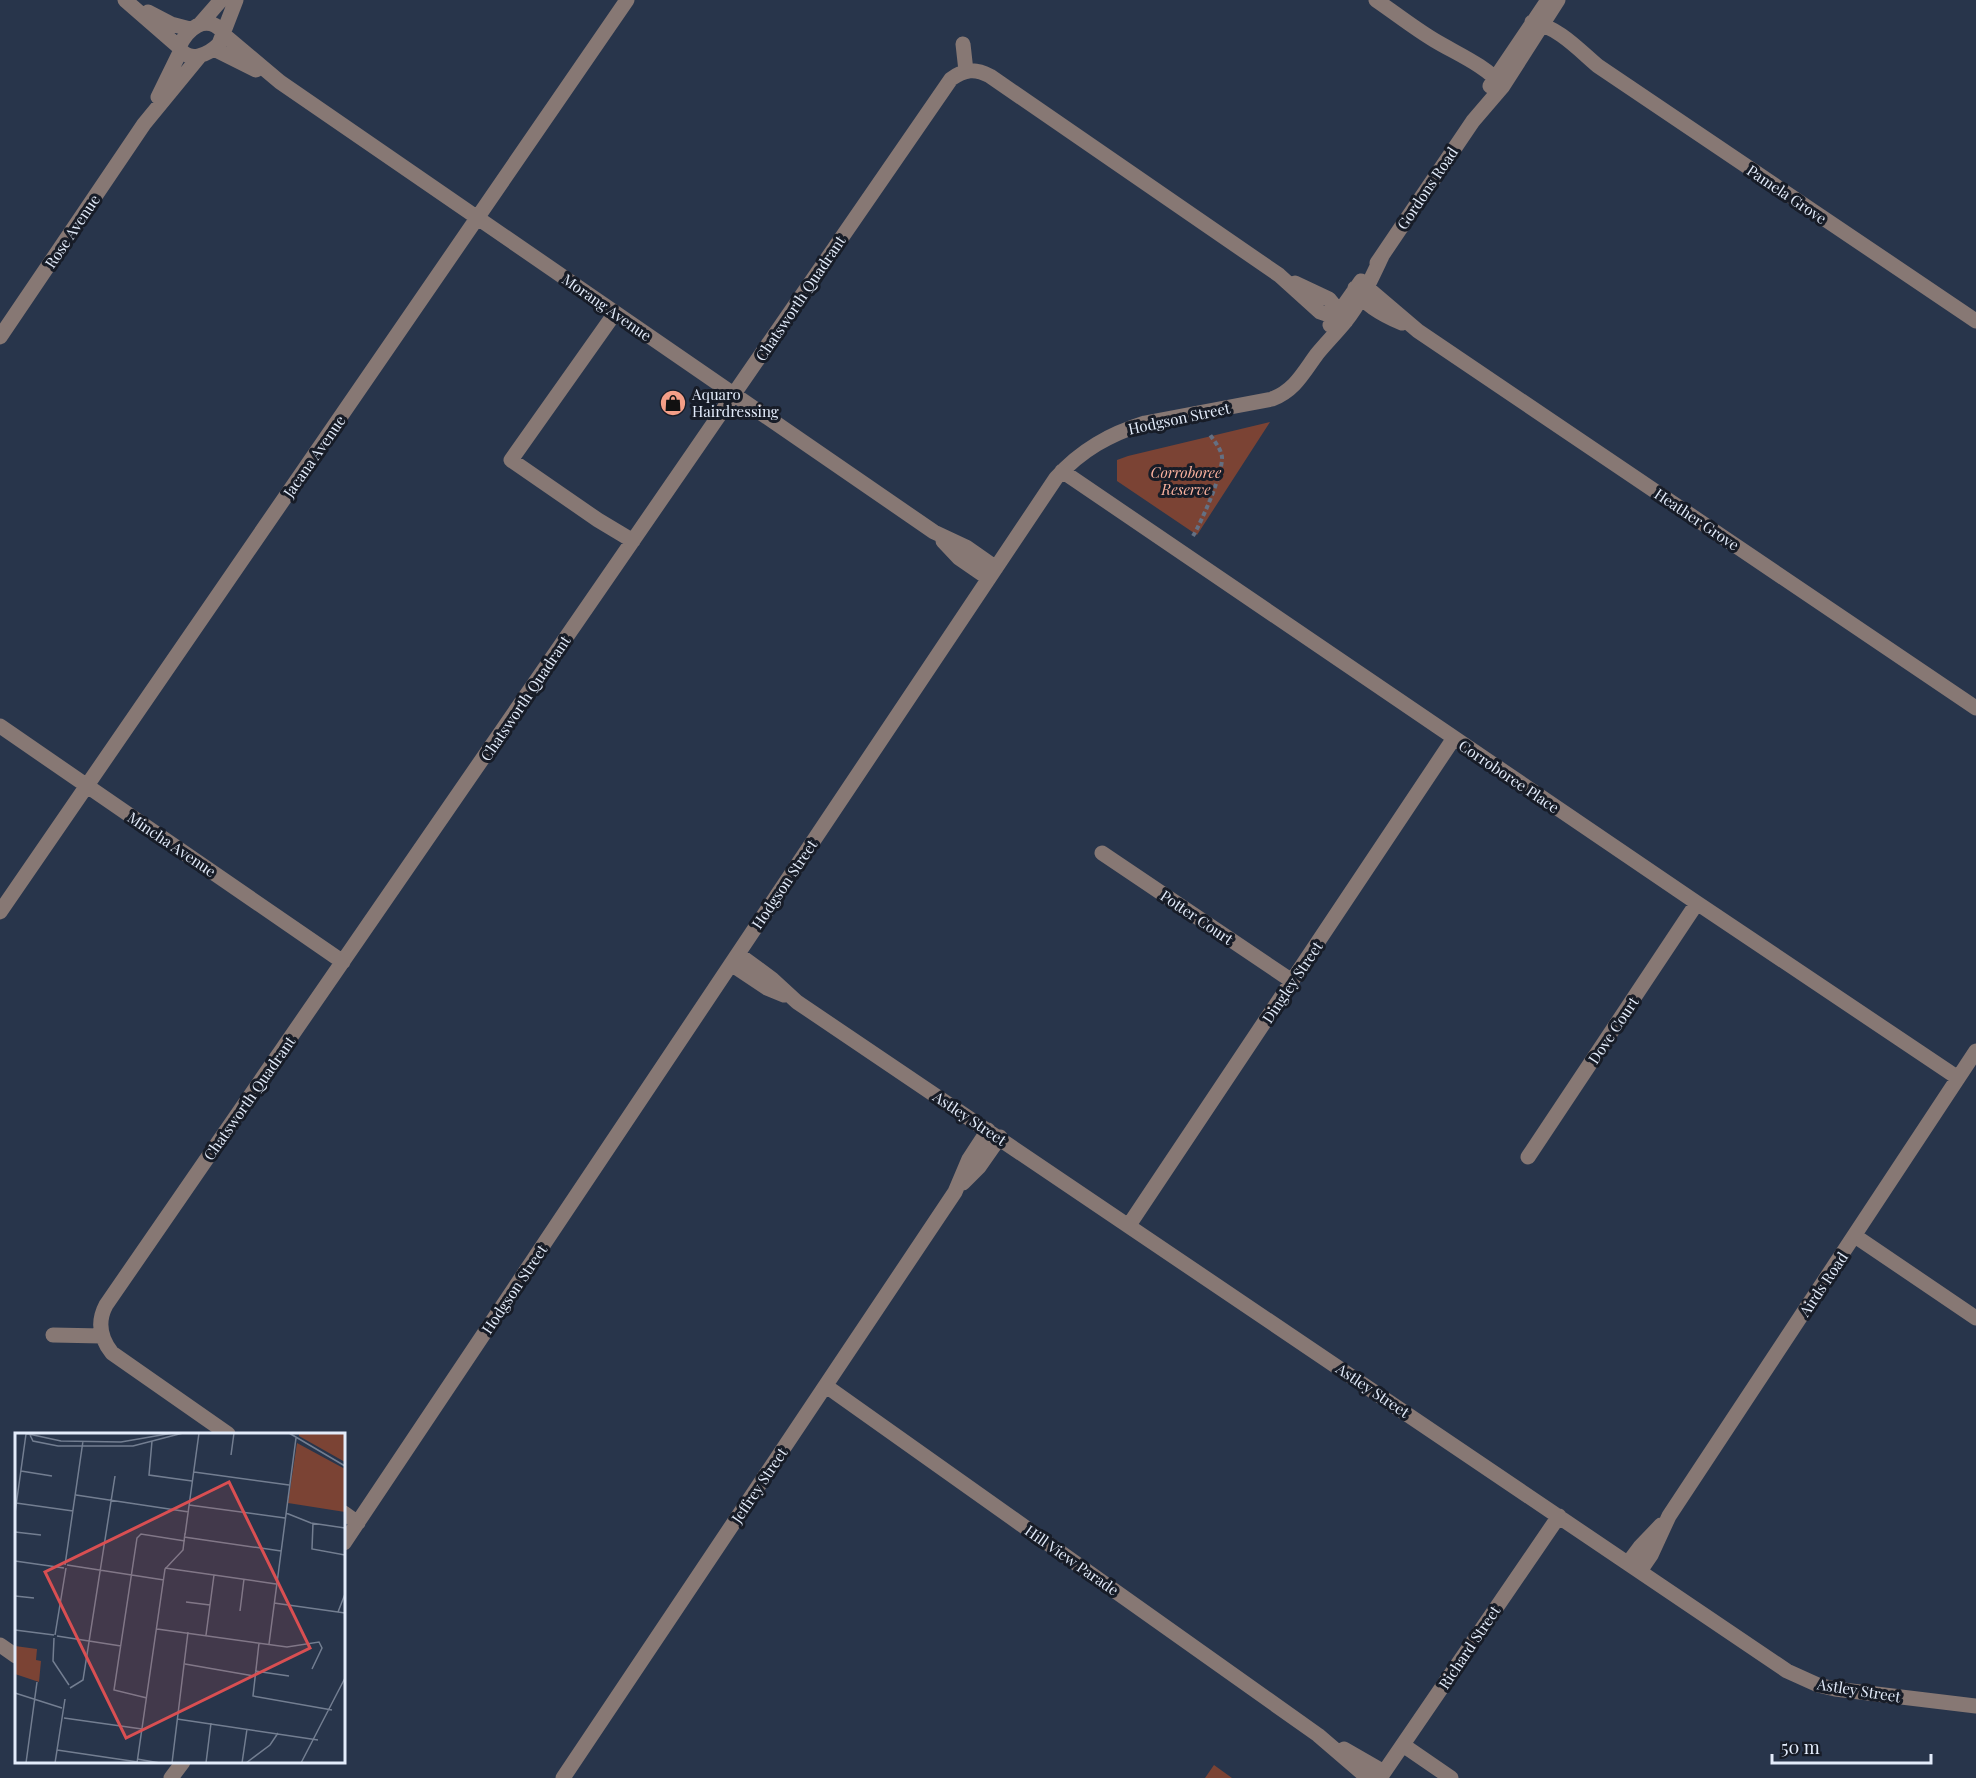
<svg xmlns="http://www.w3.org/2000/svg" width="1976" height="1778" viewBox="0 0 1976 1778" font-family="'Playfair Display',serif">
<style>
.green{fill:#7b4334}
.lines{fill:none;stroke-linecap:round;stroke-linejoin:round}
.path{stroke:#647083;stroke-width:4;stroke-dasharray:4.5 3;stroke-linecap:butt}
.minor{stroke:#877874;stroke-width:15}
.labels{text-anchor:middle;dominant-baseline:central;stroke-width:6;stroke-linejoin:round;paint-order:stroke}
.street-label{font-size:15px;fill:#e3ecfb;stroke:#171c27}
.poi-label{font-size:15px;fill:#e3ecfb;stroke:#171c27;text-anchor:start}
.park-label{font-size:15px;font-style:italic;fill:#fbb29f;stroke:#171c27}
.inset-road{fill:none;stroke:#737e91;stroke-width:1.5}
.view{fill:#d94f52;fill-opacity:0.15;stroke:#d94f52;stroke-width:3}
.inset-edge{fill:none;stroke:#e3ecfb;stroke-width:3}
</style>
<rect width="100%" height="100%" fill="#28354b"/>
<path class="green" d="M 1270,422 L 1197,535 L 1117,481 L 1117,460 L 1128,456 Z
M 1214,1765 L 1232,1778 L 1233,1778 L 1205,1778 Z"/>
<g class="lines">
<path class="path" d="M 1193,536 C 1202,521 1223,473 1222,457 C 1221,448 1213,440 1209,433"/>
<path class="minor" d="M 125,0 L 179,47
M 1376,0 C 1395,13 1414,28 1434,40 C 1459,55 1483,64 1503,86
M 148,12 L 171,24 L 190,29
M 1532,22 C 1558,27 1578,49 1598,66 L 1976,321
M 201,23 L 221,0
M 222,31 C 206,13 187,29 179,47 C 188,64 208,55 219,44 L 236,0
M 223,34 L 280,82 L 934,532 L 966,547 L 996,568
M 963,44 L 966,71
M 214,49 L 256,70
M 1490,86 L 1548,0
M 158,97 L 181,50
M 1377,263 L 1473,121 L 1503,86 L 1558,0
M 1295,283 L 1329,299 L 1345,319
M 1355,288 L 1371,291 L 1418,331 L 1976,708
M 1356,291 C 1366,306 1385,316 1402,323
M 615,313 L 511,460 L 598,520 L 633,541
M 1330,325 L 1361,281
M 0,337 L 144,124 L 199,57
M 1062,471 L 1697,903 L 1958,1078
M 943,541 L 959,558 L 988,578
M 0,726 L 343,962
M 1102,853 L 1292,981
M 0,912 L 627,0
M 738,954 L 772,979 L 797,1002 L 1787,1671 L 1818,1685 L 1835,1689 L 1976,1706
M 731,964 L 767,988 L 784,995
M 1528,1157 L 1697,903
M 963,1183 L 979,1167 L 1000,1137
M 1129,1225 L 1454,738
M 1855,1236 L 1976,1318
M 53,1335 L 102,1336
M 826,1386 L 1318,1735 L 1368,1778
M 228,1434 L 112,1353 C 100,1338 97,1322 106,1305 L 951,79 C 965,69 975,68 990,76 L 1279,275 L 1320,312 L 1346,321
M 344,1513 L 358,1523
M 344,1543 L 1056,478 C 1081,450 1110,434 1145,423 L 1272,399 C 1295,390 1303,373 1317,354 C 1326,343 1336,333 1345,322 C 1361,302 1371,279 1382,256
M 1628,1563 L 1640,1547 L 1661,1525
M 1640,1571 L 1651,1555 L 1669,1516 L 1976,1051
M 0,1645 L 16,1656
M 1403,1745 L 1451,1778
M 1344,1749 L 1384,1772
M 171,1778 L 183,1762
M 563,1778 L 955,1192 L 969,1159 L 988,1130
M 1380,1778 L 1559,1516"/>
</g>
<defs>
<g id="shop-disc" transform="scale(1.35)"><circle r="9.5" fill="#f49e87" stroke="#171c27"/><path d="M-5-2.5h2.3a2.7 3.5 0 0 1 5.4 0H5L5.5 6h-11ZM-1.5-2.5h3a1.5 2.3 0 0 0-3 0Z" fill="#111"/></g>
</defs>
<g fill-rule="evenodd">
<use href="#shop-disc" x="673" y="403"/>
</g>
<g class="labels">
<g class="street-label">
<text transform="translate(1427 188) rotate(-56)">Gordons Road</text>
<text transform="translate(1787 194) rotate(34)">Pamela Grove</text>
<text transform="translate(72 231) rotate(-56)">Rose Avenue</text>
<text transform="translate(800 298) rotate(-56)">Chatsworth Quadrant</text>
<text transform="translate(607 307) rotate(35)">Morang Avenue</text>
<text transform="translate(1179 418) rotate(-12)">Hodgson Street</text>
<text transform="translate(314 456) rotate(-55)">Jacana Avenue</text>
<text transform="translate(1697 519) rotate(34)">Heather Grove</text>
<text transform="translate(525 698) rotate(-56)">Chatsworth Quadrant</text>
<text transform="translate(1509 776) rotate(34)">Corroboree Place</text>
<text transform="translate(172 844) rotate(34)">Mincha Avenue</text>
<text transform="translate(784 884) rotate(-56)">Hodgson Street</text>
<text transform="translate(1197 917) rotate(34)">Potter Court</text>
<text transform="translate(1292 982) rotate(-56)">Dingley Street</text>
<text transform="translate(1613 1030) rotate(-56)">Dove Court</text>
<text transform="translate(249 1098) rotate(-55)">Chatsworth Quadrant</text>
<text transform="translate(970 1118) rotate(34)">Astley Street</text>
<text transform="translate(1823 1284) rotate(-56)">Airds Road</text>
<text transform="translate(514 1289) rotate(-56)">Hodgson Street</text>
<text transform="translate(1373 1390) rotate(34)">Astley Street</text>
<text transform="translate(759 1485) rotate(-56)">Jeffrey Street</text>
<text transform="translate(1072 1560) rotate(35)">Hill View Parade</text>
<text transform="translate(1469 1647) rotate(-56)">Richard Street</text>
<text transform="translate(1859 1690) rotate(9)">Astley Street</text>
</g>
<g class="poi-label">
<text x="692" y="394">Aquaro<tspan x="692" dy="17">Hairdressing</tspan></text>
</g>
<g class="park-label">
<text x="1186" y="472">Corroboree<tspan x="1186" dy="17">Reserve</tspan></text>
</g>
</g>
<g transform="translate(15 1433)">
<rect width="330" height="330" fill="#28354b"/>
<path d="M 284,0 L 330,0 L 330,29 L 284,3 ZM 282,10 L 330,36 L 330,79 L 273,70 ZM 0,213 L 22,216 L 21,227 L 26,228 L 24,249 L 0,241 Z" fill="#7b4334"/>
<path class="inset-road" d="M 9,0 L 46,8 L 106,9 L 158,0M 274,0 L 330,33M 15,2 L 18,8 L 43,13 L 118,13 L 168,0M 137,8 L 134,42 L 177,48M 216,22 L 219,0M 6,38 L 37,43M 179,39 L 274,52M 61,62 L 174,79M 1,70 L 58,78M 174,72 L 270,85M 0,80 L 11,1M 271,80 L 296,90 L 330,95M 298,90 L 297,116 L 330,122M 0,99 L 26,102M 170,102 L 184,0M 169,104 L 266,118M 0,128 L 49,135M 50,132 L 68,8M 52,132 L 149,147M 150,135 L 261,151M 0,163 L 19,165M 171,169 L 195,172M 259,170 L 330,180M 225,178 L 229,146M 323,179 L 330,161M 142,196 L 272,214 L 304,209 L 307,215 L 297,236M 0,197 L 39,202M 40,202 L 51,135M 191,202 L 199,142M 42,203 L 106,213M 39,205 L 38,228 L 54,252M 244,210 L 238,263 L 317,277M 254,211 L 281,5M 170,231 L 239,243M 240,238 L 274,243M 55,255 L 68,247 L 100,43M 0,260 L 47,275M 132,265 L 99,257 L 122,105 L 126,101 L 170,108M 49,285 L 127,296M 162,286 L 303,307M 42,317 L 123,329M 122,326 L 145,330M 11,330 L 22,249M 40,330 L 50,266M 122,330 L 150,136 L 168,117 L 170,100M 157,330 L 173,199M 191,330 L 196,290M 227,330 L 232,296M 231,330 L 255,312 L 263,300M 286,330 L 330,245"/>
<path class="view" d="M 214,49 L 295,215 L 111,305 L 30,139 Z"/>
<rect width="330" height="330" class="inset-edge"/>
</g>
<path d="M1772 1754v9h159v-9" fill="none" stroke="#e3ecfb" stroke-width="3"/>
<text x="1781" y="1754" font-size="18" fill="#e3ecfb" stroke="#171c27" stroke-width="4.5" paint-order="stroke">50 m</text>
</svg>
